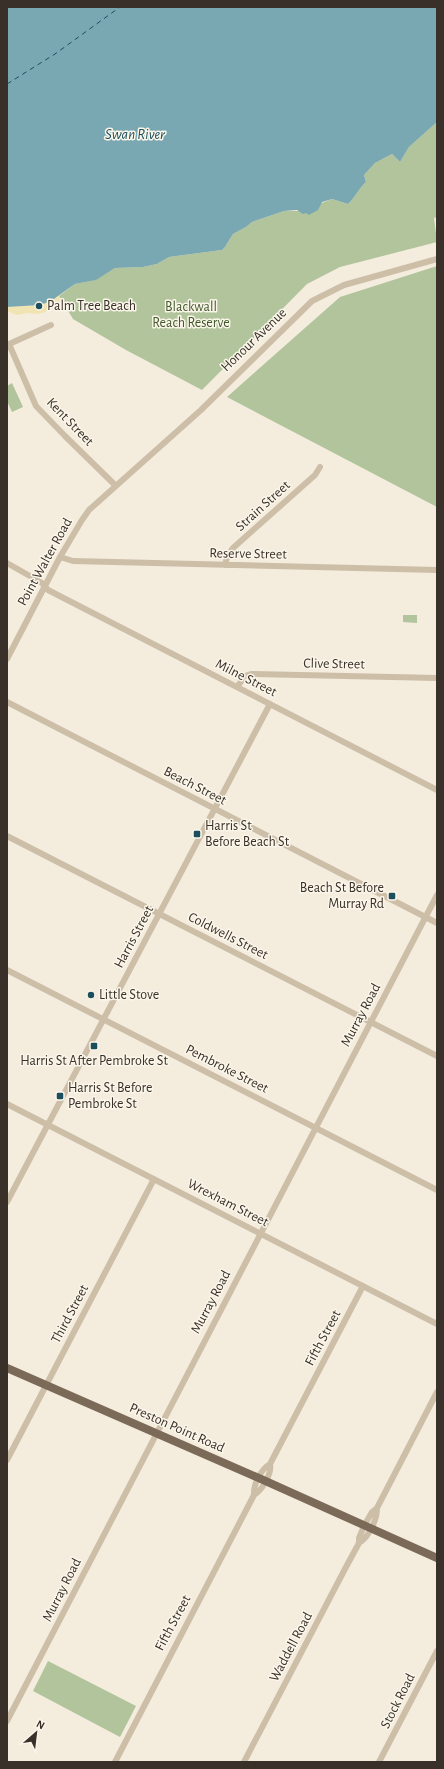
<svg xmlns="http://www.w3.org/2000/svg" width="444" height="1769" viewBox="0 0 444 1769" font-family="'Alegreya Sans',sans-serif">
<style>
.green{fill:#b1c49c}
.sand{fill:#f0e4b2}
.water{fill:#7aa8b2}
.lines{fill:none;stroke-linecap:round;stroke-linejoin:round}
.ferry{stroke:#1c4f5d;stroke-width:1;stroke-dasharray:5 4;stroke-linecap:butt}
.minor{stroke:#cdbea8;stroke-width:6}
.major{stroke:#7c6a59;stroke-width:8}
.poi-dot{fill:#1c4f5d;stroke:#fbf6ea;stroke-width:1.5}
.labels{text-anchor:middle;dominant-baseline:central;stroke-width:3;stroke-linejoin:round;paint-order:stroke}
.poi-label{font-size:14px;fill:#393029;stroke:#fbf6ea;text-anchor:start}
.park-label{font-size:14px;fill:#41592b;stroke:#fbf6ea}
.street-label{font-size:14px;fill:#393029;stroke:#fbf6ea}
.water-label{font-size:15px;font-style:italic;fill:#1c4f5d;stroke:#fbf6ea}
</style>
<rect width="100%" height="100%" fill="#f4ecdd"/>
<path class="green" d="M 437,122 L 437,217 L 434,218 L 437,242 L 340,267 L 307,284 L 202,390 L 126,350 L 73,319 L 59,296 L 75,284 L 95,280 L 115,268 L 143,267 L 157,264 L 169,257 L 222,250 L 225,247 L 233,234 L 246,227 L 252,222 L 284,211 L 300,211 L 332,199 L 348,204 C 356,197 358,189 366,182 L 364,175 L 375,163 L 392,154 L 400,162 L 409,147 Z
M 437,266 L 437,507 L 227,397 L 340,297 Z
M 12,383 L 23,407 L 12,412 L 7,401 L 7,386 Z
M 403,615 L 417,615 L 417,623 L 403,622 Z
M 48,1661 L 136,1706 L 120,1737 L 33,1691 Z"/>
<path class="sand" d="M 59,296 L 62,302 L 60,305 L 55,305 L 45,312 L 38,314 L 27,313 L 17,315 L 7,311 L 7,307 L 40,305 Z"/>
<path class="water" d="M 7,7 L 437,7 L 437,122 L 409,147 L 400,162 L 392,154 L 375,163 L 364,175 L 366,182 C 358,189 356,197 348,204 L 332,199 L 322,202 L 318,210 L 309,215 L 306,213 L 303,214 L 297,210 L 284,211 L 252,222 L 246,227 L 233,234 L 225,247 L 222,250 L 169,257 L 157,264 L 143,267 L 115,268 L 96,280 L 75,284 L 51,301 L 40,305 L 7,307 Z"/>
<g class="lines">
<path class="ferry" d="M 7,84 L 55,54 L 120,7"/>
<path class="minor" d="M 9,344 L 36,406 L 65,436 L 116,486
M 7,345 L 51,325
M 60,557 L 73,561 L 437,570
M 7,563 L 42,583 L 48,590 L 437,790
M 225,565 L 227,557 L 233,548 L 315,475 L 320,467
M 7,659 L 60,557 L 82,520 L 89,510 L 201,410 L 312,301 L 344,285 L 437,259
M 237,687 L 245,676 L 251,674 L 437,678
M 7,702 L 437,923
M 7,836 L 437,1056
M 7,970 L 437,1190
M 7,1104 L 437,1324
M 7,1202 L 270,704
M 7,1460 L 154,1179
M 254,1495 C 253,1485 261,1469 270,1464
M 359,1543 C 369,1537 377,1520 377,1508
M 7,1721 L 437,895
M 115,1762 L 254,1495 C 262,1490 272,1474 270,1464 L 363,1286
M 244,1762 L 346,1567 L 359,1543 L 359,1538 L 364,1526 L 372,1512 L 377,1508 L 437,1392
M 379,1762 L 437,1651"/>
<path class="major" d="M 7,1368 L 261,1479 L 437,1558"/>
</g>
<g class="poi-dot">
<circle cx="39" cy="306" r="4"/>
<rect x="193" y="830" width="8" height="8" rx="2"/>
<rect x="388" y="892" width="8" height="8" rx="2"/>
<circle cx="91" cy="995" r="4"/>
<rect x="90" y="1042" width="8" height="8" rx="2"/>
<rect x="56" y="1092" width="8" height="8" rx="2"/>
</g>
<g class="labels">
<g class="poi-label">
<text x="47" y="306">Palm Tree Beach</text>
<text x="205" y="826">Harris St<tspan x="205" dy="16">Before Beach St</tspan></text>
<text x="384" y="888" text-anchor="end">Beach St Before<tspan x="384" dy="16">Murray Rd</tspan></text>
<text x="99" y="995">Little Stove</text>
<text x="94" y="1061" text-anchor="middle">Harris St After Pembroke St</text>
<text x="68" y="1088">Harris St Before<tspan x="68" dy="16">Pembroke St</tspan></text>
</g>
<g class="park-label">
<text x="191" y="307">Blackwall<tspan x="191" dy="16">Reach Reserve</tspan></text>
</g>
<g class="street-label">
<text transform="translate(254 340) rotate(-44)">Honour Avenue</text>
<text transform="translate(70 422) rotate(46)">Kent Street</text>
<text transform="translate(263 506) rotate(-42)">Strain Street</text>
<text transform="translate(248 554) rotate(1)">Reserve Street</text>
<text transform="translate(45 562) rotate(-61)">Point Walter Road</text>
<text transform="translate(334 664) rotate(1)">Clive Street</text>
<text transform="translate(246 678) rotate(27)">Milne Street</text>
<text transform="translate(195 786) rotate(27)">Beach Street</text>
<text transform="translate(228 936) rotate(27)">Coldwells Street</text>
<text transform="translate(134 937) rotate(-62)">Harris Street</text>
<text transform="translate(361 1015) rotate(-62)">Murray Road</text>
<text transform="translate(227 1069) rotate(27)">Pembroke Street</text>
<text transform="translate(228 1203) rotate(27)">Wrexham Street</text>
<text transform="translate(211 1302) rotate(-62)">Murray Road</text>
<text transform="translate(70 1314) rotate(-62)">Third Street</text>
<text transform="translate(323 1338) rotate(-62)">Fifth Street</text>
<text transform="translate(177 1428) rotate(24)">Preston Point Road</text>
<text transform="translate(62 1590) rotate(-63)">Murray Road</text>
<text transform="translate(173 1623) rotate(-62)">Fifth Street</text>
<text transform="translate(291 1647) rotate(-62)">Waddell Road</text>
<text transform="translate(398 1701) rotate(-63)">Stock Road</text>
</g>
<g class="water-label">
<text x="135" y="134">Swan River</text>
</g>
</g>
<rect width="444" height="1769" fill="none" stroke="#393029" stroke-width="16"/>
<g transform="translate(36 1733) rotate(28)" stroke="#fbf6ea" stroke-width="3" paint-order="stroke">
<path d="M0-3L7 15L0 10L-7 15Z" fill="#393029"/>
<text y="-6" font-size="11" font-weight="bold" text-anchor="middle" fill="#393029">N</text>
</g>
</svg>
